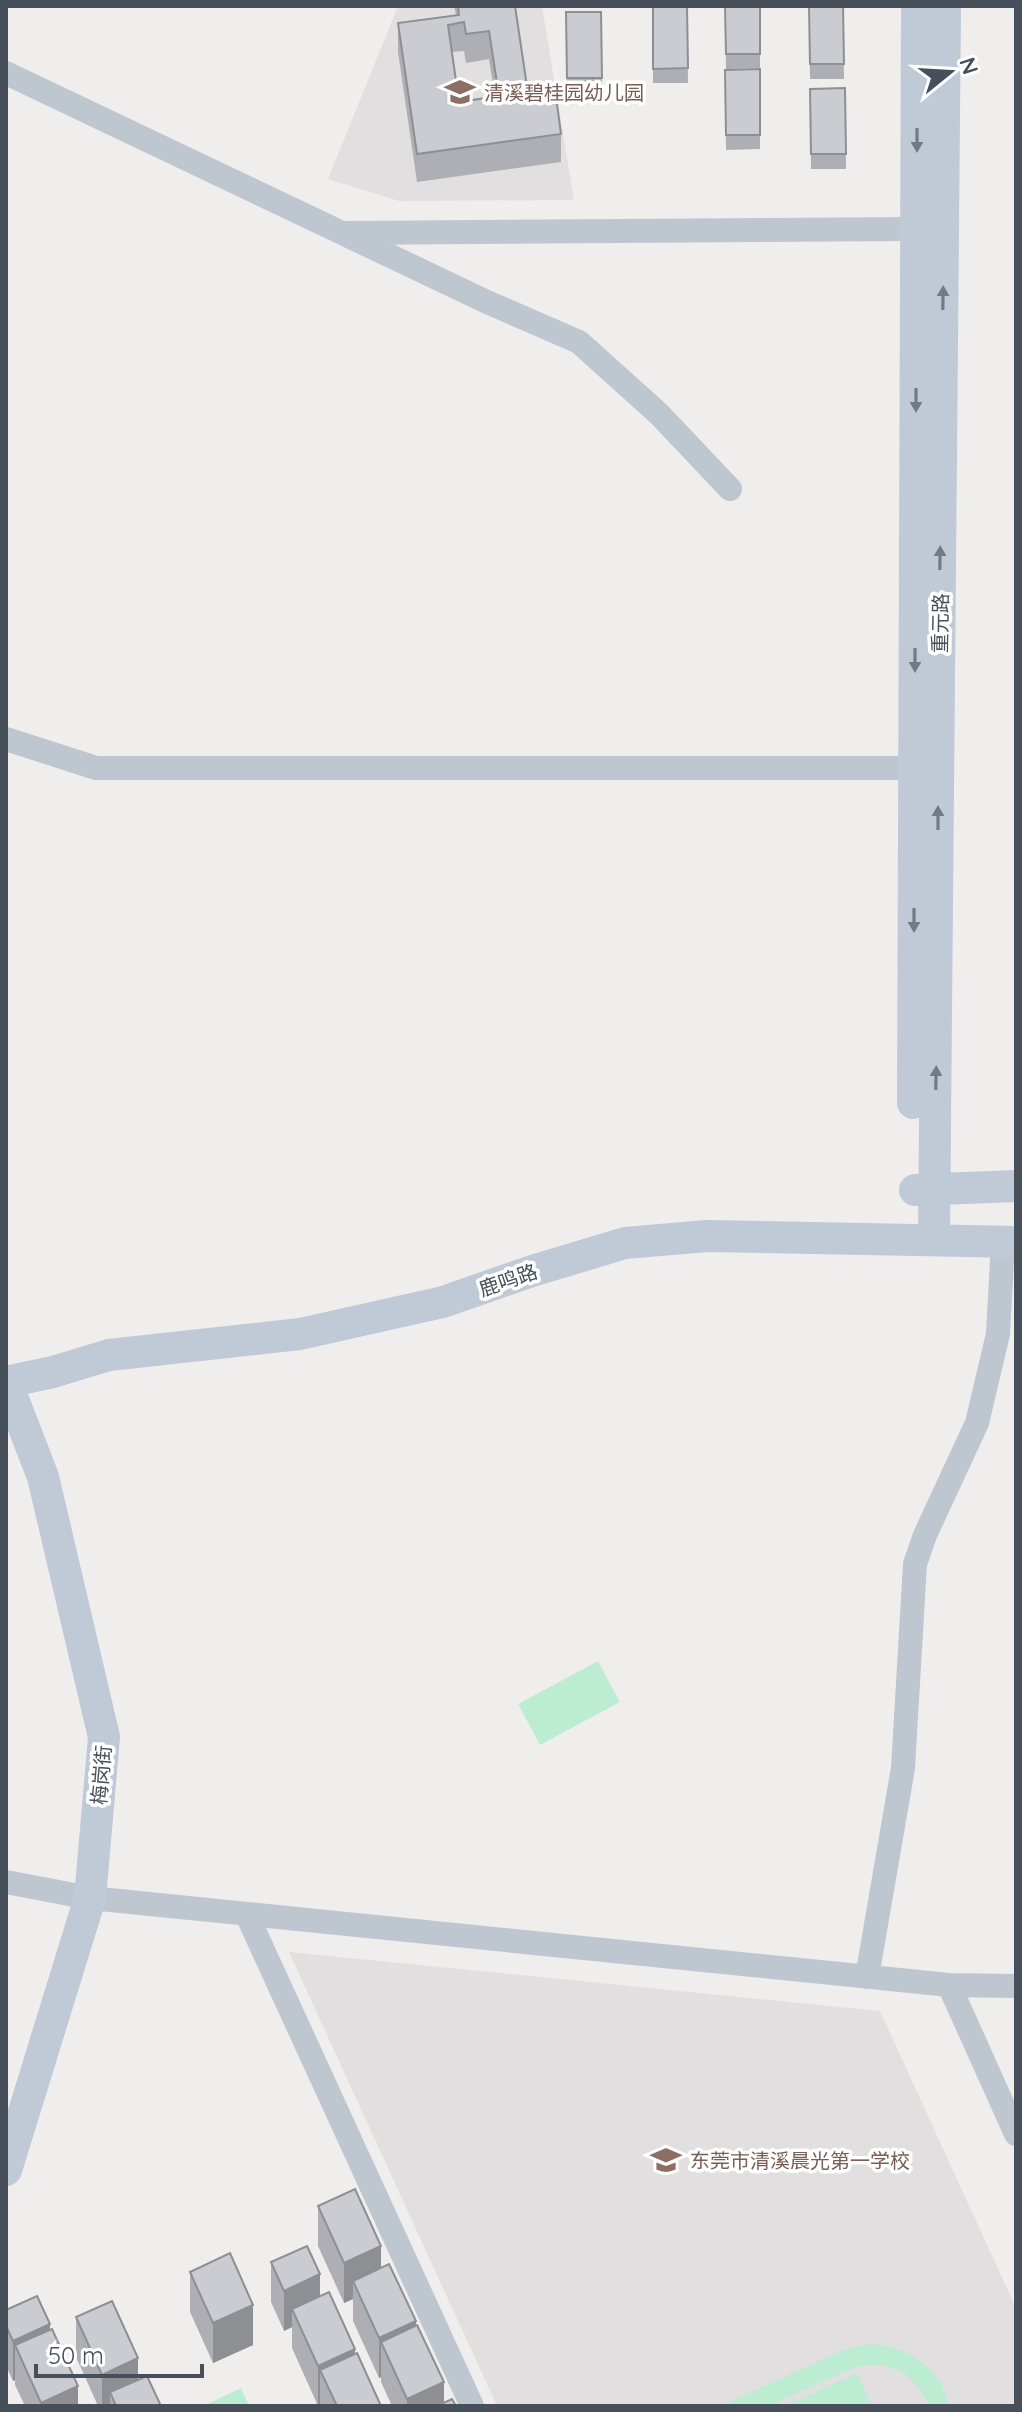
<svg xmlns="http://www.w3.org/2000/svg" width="1022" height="2412" viewBox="0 0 1022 2412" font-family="Quicksand,'Noto Sans SC',sans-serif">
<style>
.education{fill:#e1dfdf}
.green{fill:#bcedd3}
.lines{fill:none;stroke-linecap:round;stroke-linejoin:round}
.street{stroke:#bec7d0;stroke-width:24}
.secondary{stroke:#c0c9d6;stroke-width:32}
.wall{fill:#aeafb5;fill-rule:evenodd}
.shaded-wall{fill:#8d8f93}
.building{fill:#caccd2;stroke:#8d8f93;stroke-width:2;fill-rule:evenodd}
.oneway{fill:#717a85}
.labels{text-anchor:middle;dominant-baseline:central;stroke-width:7;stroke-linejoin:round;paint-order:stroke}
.education-label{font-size:20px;fill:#785e54;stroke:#fff;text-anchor:start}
.street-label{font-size:20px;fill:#464f5a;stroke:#fff}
</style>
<rect width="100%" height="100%" fill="#f0eeed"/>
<path class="education" d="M 398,6 L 542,6 L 574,200 L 399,201 L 328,179 Z
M 289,1952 L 880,2011 L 1016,2308 L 1016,2406 L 497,2406 Z"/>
<path class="green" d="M 598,1661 L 620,1702 L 540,1745 L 518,1704 Z
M 877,2344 C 911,2350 942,2369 949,2406 L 929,2406 C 913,2370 885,2357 848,2370 L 769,2406 L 721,2406 L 841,2351 L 858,2346 Z
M 857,2373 L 872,2406 L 786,2406 Z
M 241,2388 L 249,2406 L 203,2406 Z"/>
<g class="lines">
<path class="street" d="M 6,73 L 487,302 L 579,342 L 659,414 L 730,489
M 347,233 L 916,229
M 6,739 L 96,768 L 915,768
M 6,1882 L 90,1898 L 949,1985 L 1016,1986
M 247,1915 L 472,2406
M 867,1977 L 903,1768 L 915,1564 L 925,1535 L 977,1423 L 998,1334 L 1003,1242
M 949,1985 L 1016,2134"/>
<path class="secondary" d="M 913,1103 L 917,6
M 915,1190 L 1016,1186
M 934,1239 L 945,6
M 6,1382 L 53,1372 L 109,1355 L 300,1334 L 443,1302 L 532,1271 L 625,1243 L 707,1236 L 1016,1242
M 6,2170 L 90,1898 L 104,1737 L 43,1477 L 6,1381"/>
</g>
<path class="wall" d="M 454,6 L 515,6 L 528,93 L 561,134 L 561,162 L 417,182 L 398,52 L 398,23 L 456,15 ZM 464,51 L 466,63 L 489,59 L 495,97 L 459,102 L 452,52 Z
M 653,6 L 687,6 L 688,83 L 653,83 Z
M 725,6 L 760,6 L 760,68 L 726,69 Z
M 809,6 L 843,6 L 844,79 L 810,79 Z
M 566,12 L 601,12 L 602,93 L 567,93 Z
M 760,69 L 760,149 L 726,150 L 725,70 Z
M 845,88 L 846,169 L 811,169 L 810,89 Z
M 1016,500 L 1016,518 L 1015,516 L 1015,501 Z
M 318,2206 L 381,2268 L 416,2326 L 444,2403 L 456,2406 L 392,2406 L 381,2382 L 381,2377 L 379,2378 L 353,2321 L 353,2299 L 344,2303 L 318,2246 Z
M 271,2262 L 320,2296 L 355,2354 L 381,2406 L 318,2406 L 292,2348 L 292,2327 L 284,2331 L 271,2302 Z
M 190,2272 L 253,2345 L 213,2363 L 190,2312 Z
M 6,2310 L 50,2329 L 78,2406 L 25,2406 L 15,2385 L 15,2380 L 13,2381 L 6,2366 Z
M 76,2317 L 138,2379 L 161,2406 L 98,2406 L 76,2357 Z"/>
<path class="shaded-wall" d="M 381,2246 L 381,2286 L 353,2281 L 353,2299 L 344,2303 L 344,2263 Z
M 320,2274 L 320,2314 L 292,2309 L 292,2327 L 284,2331 L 284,2291 Z
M 253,2305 L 253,2345 L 213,2363 L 213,2323 Z
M 416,2321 L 416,2361 L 381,2342 L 381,2377 L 379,2378 L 379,2338 Z
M 50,2324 L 50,2364 L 15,2345 L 15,2380 L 13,2381 L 13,2341 Z
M 355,2349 L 355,2389 L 320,2370 L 320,2405 L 318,2406 L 318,2366 Z
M 138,2358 L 138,2398 L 110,2392 L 110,2406 L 102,2406 L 102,2375 Z
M 444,2382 L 444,2406 L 407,2406 L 407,2399 Z
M 78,2386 L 78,2406 L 41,2406 L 41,2403 Z"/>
<path class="building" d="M 458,6 L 515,6 L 528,93 L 555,89 L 561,134 L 417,154 L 398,23 L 459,15 ZM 464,22 L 466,34 L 489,31 L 499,96 L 459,102 L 448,25 Z
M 653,6 L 687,6 L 688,68 L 653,69 Z
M 725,6 L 760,6 L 760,54 L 726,54 Z
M 809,6 L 843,6 L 844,64 L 810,64 Z
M 566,12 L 601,12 L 602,78 L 567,78 Z
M 760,69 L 760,135 L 726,135 L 725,70 Z
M 845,88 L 846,154 L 811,154 L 810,89 Z
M 355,2189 L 381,2246 L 344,2263 L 318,2206 Z
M 307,2246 L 320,2274 L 284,2291 L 271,2262 Z
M 230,2253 L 253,2305 L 213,2323 L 190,2272 Z
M 389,2264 L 416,2321 L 379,2338 L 353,2281 Z
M 329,2292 L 355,2349 L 318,2366 L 292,2309 Z
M 37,2296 L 50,2324 L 13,2341 L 6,2326 L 6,2310 Z
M 112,2301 L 138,2358 L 102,2375 L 76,2317 Z
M 417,2325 L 444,2382 L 407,2399 L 381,2342 Z
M 52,2329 L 78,2386 L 41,2403 L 15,2345 Z
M 357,2353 L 381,2406 L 337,2406 L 320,2370 Z
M 147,2376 L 161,2406 L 116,2406 L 110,2392 Z
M 452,2399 L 456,2406 L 437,2406 Z"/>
<defs><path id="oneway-solid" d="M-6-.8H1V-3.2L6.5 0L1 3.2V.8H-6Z" transform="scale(2)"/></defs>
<g class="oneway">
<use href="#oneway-solid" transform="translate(917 140) rotate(90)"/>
<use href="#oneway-solid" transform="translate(943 298) rotate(-89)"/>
<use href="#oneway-solid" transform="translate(916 400) rotate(90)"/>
<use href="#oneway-solid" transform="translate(940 558) rotate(-89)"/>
<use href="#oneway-solid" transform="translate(915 660) rotate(90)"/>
<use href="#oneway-solid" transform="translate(938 818) rotate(-90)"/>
<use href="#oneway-solid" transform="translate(914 920) rotate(90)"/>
<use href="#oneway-solid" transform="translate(936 1078) rotate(-89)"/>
</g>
<defs>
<g id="school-bare" transform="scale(2.4)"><path d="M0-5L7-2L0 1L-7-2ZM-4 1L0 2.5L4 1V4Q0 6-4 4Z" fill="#8d6e63" stroke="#fff" stroke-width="2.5" paint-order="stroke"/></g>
</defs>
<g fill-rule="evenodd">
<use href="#school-bare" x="460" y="92"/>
<use href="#school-bare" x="666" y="2160"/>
</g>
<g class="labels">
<g class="education-label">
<text x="484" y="92">清溪碧桂园幼儿园</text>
<text x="690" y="2160">东莞市清溪晨光第一学校</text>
</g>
<g class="street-label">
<text transform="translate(940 623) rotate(-89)">重元路</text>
<text transform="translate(508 1280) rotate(-19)">鹿鸣路</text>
<text transform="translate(101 1775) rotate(-85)">梅岗街</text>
</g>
</g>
<rect width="1022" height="2412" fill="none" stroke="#464f5a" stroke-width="16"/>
<g transform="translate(950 72) rotate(72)" stroke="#ffffff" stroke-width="6" paint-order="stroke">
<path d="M0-6L14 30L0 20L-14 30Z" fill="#464f5a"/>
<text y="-12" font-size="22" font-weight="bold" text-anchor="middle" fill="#464f5a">N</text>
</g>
<path d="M36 2364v12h166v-12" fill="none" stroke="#464f5a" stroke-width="4"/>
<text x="48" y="2364" font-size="24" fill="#464f5a" stroke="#ffffff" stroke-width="6" paint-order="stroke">50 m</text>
</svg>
